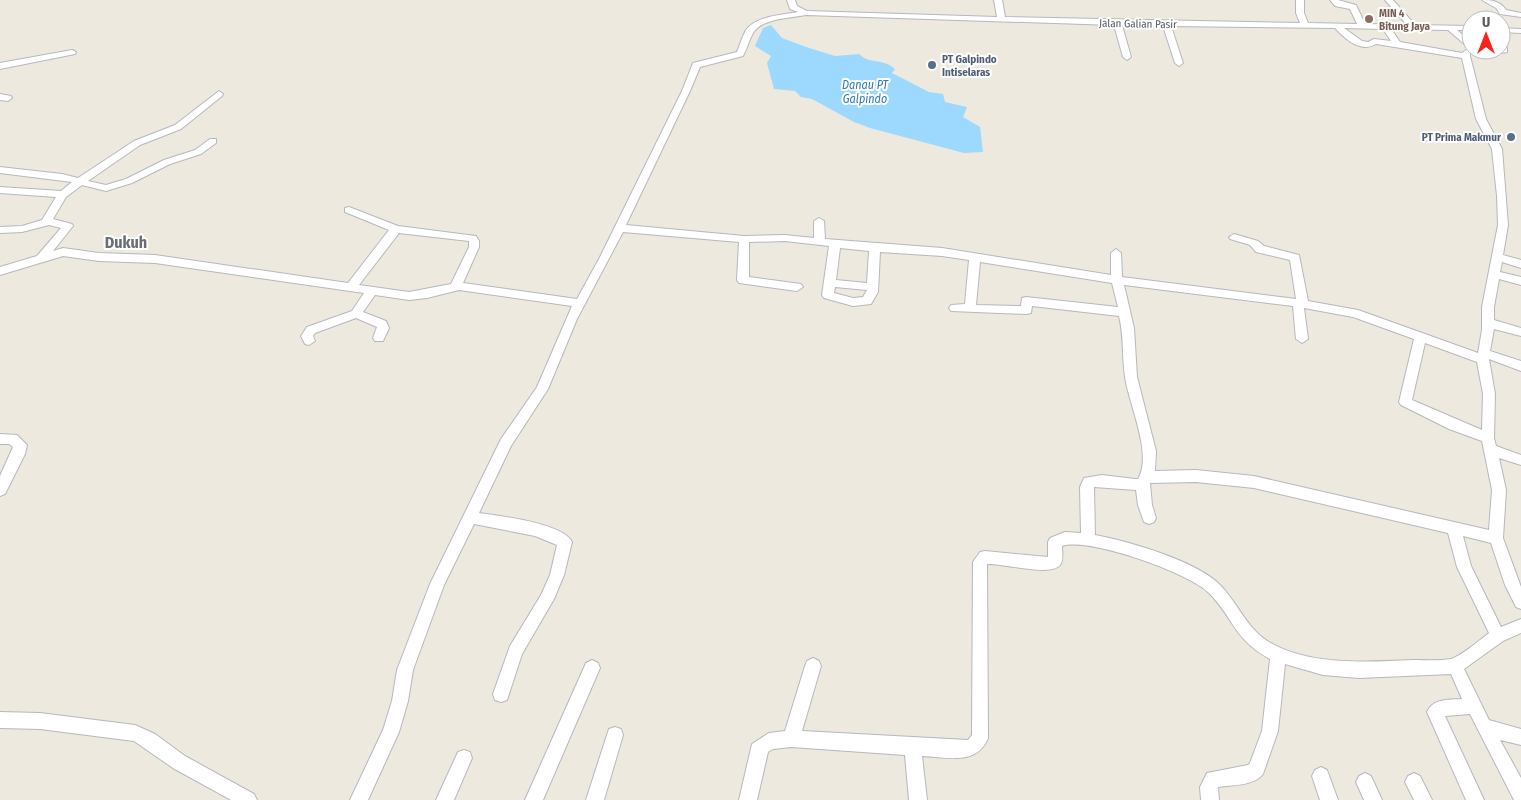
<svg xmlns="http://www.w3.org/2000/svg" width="1521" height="800" viewBox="0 0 1521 800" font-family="'Fira Sans Condensed',sans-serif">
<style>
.water{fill:#9dd8ff}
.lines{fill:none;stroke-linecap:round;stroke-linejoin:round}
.minor-casing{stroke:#b5b8bd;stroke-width:2}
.minor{fill:#fff;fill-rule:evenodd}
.education-dot{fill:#8d6e63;stroke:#fff;stroke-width:2}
.service-dot{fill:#5c6f8a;stroke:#fff;stroke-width:2}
.labels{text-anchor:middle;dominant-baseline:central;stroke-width:4;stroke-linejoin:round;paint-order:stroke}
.far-education-label{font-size:11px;font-weight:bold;fill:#785e54;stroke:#fff;text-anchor:start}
.far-street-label{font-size:11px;fill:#585d62;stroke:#fff}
.far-service-label{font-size:11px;font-weight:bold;fill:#4e5e75;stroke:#fff;text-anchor:start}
.far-water-label{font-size:12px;font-style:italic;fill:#3278b9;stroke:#fff}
.quarter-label{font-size:16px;font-weight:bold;fill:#696f74;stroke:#fff}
</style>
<rect width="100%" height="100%" fill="#ede9df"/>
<path class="water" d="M 771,25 L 782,38 L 806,47 L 835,56 L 859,54 C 870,65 881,57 895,69 L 892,73 L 929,92 L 943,94 L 945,102 L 967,107 L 963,117 L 980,127 L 983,152 L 964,153 L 870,128 L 854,122 L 812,99 L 801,97 L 795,91 L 774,89 L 767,63 L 771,56 L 755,46 L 763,28 Z"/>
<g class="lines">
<g class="minor-casing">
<path id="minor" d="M 787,0 L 795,0 L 797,6 L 807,11 L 997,17 L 994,0 L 1002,0 L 1005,17 L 1300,23 L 1296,13 L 1296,0 L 1304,0 L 1304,13 L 1308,23 L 1357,24 L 1350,9 L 1335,6 L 1330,0 L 1338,0 L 1356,5 L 1365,24 L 1407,25 L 1385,0 L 1393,0 L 1415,25 L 1471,26 L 1471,30 L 1457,30 L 1471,42 L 1471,50 L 1507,48 L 1507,52 C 1495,55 1477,50 1470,53 L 1470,56 L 1486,119 L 1502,149 L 1508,225 L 1503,255 L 1521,260 L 1521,268 L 1502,262 L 1500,272 L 1521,277 L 1521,285 L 1499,279 L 1494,307 L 1494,320 L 1521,328 L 1521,336 L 1494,329 L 1490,351 L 1521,361 L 1521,371 L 1489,359 L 1495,394 L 1494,438 L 1496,446 L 1521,455 L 1521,465 L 1499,458 L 1506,490 L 1503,538 L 1521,587 L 1521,609 L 1516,607 L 1505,585 L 1491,543 L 1463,536 L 1471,566 L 1501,627 L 1521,619 L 1521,633 L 1503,641 L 1464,669 L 1489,720 L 1521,729 L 1521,745 L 1500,740 L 1521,778 L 1521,800 L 1514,800 L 1470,714 L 1445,716 L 1484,800 L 1466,800 L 1427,712 C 1433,698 1449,700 1462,699 L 1451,674 L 1359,678 L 1323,675 L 1285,664 L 1278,731 L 1263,774 C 1254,786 1232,785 1218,787 L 1219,800 L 1201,800 L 1200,787 L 1207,773 L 1248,765 L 1250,763 L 1262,731 L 1270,659 C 1233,639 1234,618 1209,593 C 1189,573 1089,537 1062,546 C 1062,552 1064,560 1060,565 C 1051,577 1002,563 987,564 L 988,738 C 977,766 947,757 922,756 L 927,800 L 909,800 L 905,755 L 791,747 L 773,749 L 768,752 L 757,800 L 739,800 L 752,744 L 769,733 L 785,731 L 805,666 L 807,661 L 813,658 L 819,661 L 821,666 L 802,731 L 968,740 L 972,735 L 973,562 L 980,552 L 985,551 L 1048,557 L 1048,542 L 1050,538 L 1065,532 L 1081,533 L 1080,487 L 1084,478 L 1102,475 L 1135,479 L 1138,479 C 1153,454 1129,405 1125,377 C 1122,357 1124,336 1119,316 L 1032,306 L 1031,313 L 1027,314 L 951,311 L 949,308 L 951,305 L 965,304 L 969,260 L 942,256 L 880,252 L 878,292 L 871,304 L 853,306 L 824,298 L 822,295 L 829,246 L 785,241 L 749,242 L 749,277 L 801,284 L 803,287 L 797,291 L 739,283 L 737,280 L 739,242 L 623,232 L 577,319 L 548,389 L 511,446 L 479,513 C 499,516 563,523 572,542 L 564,575 L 554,599 L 522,654 L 507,700 L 501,702 L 495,700 L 493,694 L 510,646 L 541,595 L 550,575 L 557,545 L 535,536 L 474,524 L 444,585 L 413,670 L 408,701 L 399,732 L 368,800 L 350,800 L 383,730 L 392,701 L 397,670 L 430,584 L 501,439 L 537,387 L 572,306 L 459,290 L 427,298 L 409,300 L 375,295 L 363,312 L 386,321 L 389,328 L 383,341 L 375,341 L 373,338 L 377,327 L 356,318 L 315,333 L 313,336 L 315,341 L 309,345 L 305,344 L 301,336 L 307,327 L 352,311 L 364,293 L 155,263 L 99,261 L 63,256 L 0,275 L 0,267 L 37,256 L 61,228 L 49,225 L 22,232 L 0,233 L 0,227 L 22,226 L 42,220 L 56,197 L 0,193 L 0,187 L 61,191 L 72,182 L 0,173 L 0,167 L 62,174 L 78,178 L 134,141 L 175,125 L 219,91 L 223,94 L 222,96 L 181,129 L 140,145 L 88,181 L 106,185 L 126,179 L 164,160 L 195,150 L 210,139 L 216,139 L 216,143 L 201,154 L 170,164 L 132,183 L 106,191 L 82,185 L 66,197 L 53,219 L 72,224 L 73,226 L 53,251 L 63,248 L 99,253 L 155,255 L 348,283 L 389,230 L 345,212 L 345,208 L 349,207 L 398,226 L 476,236 L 479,241 L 479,247 L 463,283 L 577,299 L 599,259 L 682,91 L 693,63 L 737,52 C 740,45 742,37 746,30 C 756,16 782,15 798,12 L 790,9 ZM 806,15 L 1114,25 L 1123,57 L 1127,60 L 1131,57 L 1122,25 L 1163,26 L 1175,63 L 1179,66 L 1183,63 L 1171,26 L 1335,28 C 1345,39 1361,53 1376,44 L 1462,58 L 1476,119 L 1492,149 L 1497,196 L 1498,225 L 1482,307 L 1482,330 L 1478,353 L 1358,310 L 1308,301 L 1299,255 L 1264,246 L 1258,241 L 1234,234 L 1229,237 L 1230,239 L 1250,245 L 1256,252 L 1290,260 L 1296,299 L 1122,277 L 1121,253 L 1116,249 L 1111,253 L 1111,275 L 942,248 L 825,239 L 824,221 L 819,218 L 814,221 L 814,238 L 785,235 L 744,236 L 626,225 L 690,91 L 700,67 L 743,56 C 747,49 749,40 753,33 C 762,18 791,18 806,15 ZM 1344,28 L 1383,29 L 1391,41 L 1374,39 L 1368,42 L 1362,41 ZM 1391,29 L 1448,30 L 1469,48 L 1462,53 L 1400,42 ZM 399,233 L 469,241 L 469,247 L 451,284 L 409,292 L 359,285 ZM 840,248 L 869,251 L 867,283 L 836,280 ZM 980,262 L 1112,283 L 1118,307 L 1026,297 L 1022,298 L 1021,306 L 976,305 ZM 1124,285 L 1293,306 L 1296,339 L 1302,343 L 1308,339 L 1304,308 L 1353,317 L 1414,339 L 1399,402 L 1401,405 L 1449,429 L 1482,441 L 1492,490 L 1489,530 L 1254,476 L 1196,470 L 1155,471 L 1156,451 L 1137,377 L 1134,328 ZM 835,287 L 867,290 L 863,297 L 853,298 L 834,293 ZM 1425,343 L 1477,362 L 1483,394 L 1482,430 L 1412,400 ZM 1196,482 L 1254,488 L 1448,533 L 1457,567 L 1489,633 C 1480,640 1461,656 1451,659 C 1440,661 1425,660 1413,660 C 1368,662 1309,666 1269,642 C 1246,628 1238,603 1220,585 C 1197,561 1128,541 1095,535 L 1094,487 L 1136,490 L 1138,505 L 1144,522 L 1149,524 L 1154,522 L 1156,518 L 1152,505 L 1150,483 Z
M 1482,0 C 1492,0 1500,1 1506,10 L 1521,13 L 1521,17 L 1500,14 L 1496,8 Z
M 1501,28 L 1521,29 L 1521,33 L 1501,32 Z
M 72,50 L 76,52 L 75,54 L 0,69 L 0,63 Z
M 0,94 L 11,96 L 12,98 L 8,101 L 0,100 Z
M 0,434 L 17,435 L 27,445 L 25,454 L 5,494 L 0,496 L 0,476 L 13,447 L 9,444 L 0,444 Z
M 592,660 L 598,663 L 600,668 L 543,800 L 525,800 L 586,663 Z
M 0,712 L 40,713 L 135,725 L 155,734 L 185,756 L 254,794 L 257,800 L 231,800 L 173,768 L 134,741 L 40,729 L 0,728 Z
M 615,727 L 621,729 L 623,735 L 604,800 L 586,800 L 607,735 L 609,729 Z
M 464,750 L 470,752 L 472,758 L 454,800 L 436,800 L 458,752 Z
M 1321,767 L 1327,770 L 1338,800 L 1320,800 L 1312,776 L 1315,770 Z
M 1365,773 L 1371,776 L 1382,800 L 1364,800 L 1356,782 L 1359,776 Z
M 1414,773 L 1420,776 L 1432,800 L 1414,800 L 1405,782 L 1408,776 Z"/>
</g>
<use href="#minor" class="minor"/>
</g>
<circle class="education-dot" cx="1369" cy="19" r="5"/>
<g class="service-dot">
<circle cx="932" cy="65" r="5"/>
<circle cx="1511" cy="137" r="5"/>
</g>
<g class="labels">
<g class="far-education-label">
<text x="1379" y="13">MIN 4<tspan x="1379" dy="13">Bitung Jaya</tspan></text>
</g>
<g class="far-street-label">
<text transform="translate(1138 24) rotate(1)">Jalan Galian Pasir</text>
</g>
<g class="far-service-label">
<text x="942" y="59">PT Galpindo<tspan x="942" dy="13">Intiselaras</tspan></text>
<text x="1501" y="137" text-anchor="end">PT Prima Makmur</text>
</g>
<g class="far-water-label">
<text x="865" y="85">Danau PT<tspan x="865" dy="14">Galpindo</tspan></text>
</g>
<g class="quarter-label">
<text x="126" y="242">Dukuh</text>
</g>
</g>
<g transform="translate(1486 35)"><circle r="24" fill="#ffffff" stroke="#bcbec0"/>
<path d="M0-4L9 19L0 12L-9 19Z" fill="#f8231a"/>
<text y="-8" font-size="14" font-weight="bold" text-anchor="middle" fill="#585d62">U</text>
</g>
</svg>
